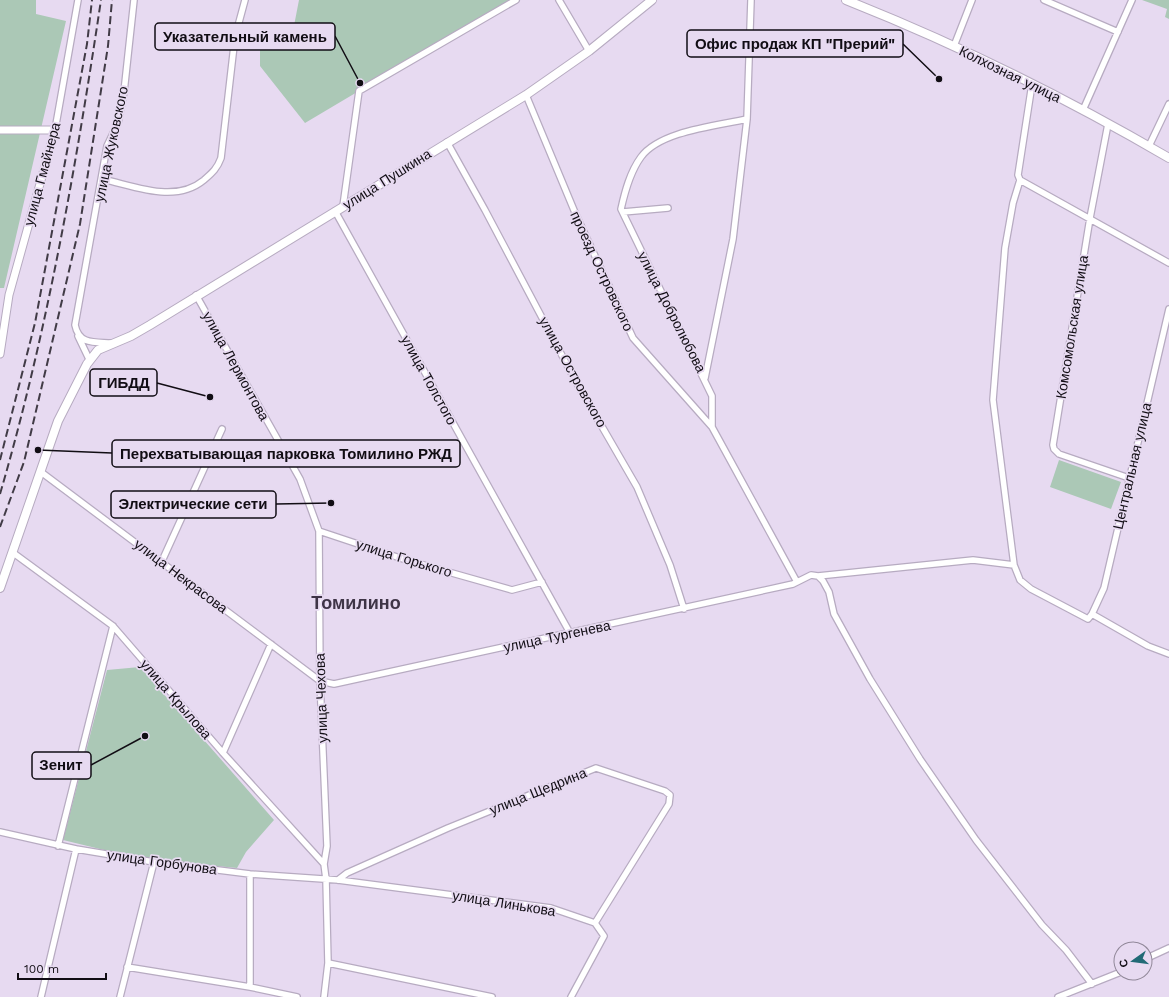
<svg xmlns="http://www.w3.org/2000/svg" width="1169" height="997" viewBox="0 0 1169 997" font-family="'Work Sans',sans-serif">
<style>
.green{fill:#abc8b6}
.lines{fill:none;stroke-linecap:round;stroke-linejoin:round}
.minor-casing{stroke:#b7abc1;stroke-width:8}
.tertiary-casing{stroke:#b7abc1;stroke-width:9}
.secondary-casing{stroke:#b7abc1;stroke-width:10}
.minor{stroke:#fff;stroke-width:5.5}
.tertiary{stroke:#fff;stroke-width:7}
.secondary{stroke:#fff;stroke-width:8}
.rail{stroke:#413b46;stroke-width:2;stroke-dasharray:8 4;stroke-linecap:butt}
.labels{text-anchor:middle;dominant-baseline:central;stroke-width:3.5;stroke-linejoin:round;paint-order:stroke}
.street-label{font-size:14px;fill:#110d14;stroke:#e7daf1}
.district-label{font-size:18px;font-weight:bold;fill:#3f3547;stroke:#e7daf1}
.leader{fill:none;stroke:#110d14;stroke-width:1.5}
.callout-dot{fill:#110d14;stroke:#e7daf1;stroke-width:1.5}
.callout{fill:#e7daf1;stroke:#110d14;stroke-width:1.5}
.callout-label{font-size:15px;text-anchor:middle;font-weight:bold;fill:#110d14}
</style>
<rect width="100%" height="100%" fill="#e7daf1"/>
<path class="green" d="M 0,0 L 36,0 L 36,14 L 66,21 L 4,288 L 0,288 Z
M 299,0 L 512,0 L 305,123 L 260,66 L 260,46 L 292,36 Z
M 1142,0 L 1169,0 L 1169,19 L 1165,17 L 1167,9 Z
M 1059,460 L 1121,482 L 1111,509 L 1050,487 Z
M 140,667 L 274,820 L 246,852 L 237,868 L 137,858 L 63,840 L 107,670 Z"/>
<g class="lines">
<g class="minor-casing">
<path id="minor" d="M 559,0 L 589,51
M 1044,0 L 1118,32
M 954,46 L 972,0
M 1032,84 L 1018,175 L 1020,180 L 1169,263
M 526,95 L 576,215 L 633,338 L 712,427
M 1083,110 L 1132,0
M 1108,124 L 1090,218 L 1053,445 L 1054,449 L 1059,454 L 1129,478
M 55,130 L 78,0
M 447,142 L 485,210 L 575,380 L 637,487 L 670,565 L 684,609
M 1149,146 L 1169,104
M 102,179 C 135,186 175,204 204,180 C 212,173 217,169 221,158 L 235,37 L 245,0
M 1020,180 L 1013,203 L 1005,248 L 993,400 L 1014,565 L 1020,580 L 1031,589 L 1088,619 L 1092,614 L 1104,588 L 1169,309
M 343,206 L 359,91 L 516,0
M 335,211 L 570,633
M 623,212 L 668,208
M 196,295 L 300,479 L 319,531 L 320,681 L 327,846 L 324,864 L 326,879 L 328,963 L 324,997
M 78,336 L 89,359
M 111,343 C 95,342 79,345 75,325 L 107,146 L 118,123 L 124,92 L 134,0
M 705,378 L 733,239 L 747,119 L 751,0
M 41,472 L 320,681 L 334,684 L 793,584 L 797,582 L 712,427 L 712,396 L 621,209 C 625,191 630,172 641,157 C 660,131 716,126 747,119
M 319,531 L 406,560 L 512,590 L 542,582
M 12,552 L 113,626 L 223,753 L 324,864
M 162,561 L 222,429
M 818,576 L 973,560 L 1014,565
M 797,582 L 811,575 L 818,576 L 823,581 L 829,592 L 834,614 L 870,679 L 920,759 L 976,840 L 1042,925 L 1066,950 L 1092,984
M 1092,614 L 1148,646 L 1169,654
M 223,753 L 271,644
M 0,832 L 76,849 L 154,862 L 250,874 L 338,880 L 551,908 L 595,923 L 604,936 L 571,997
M 58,846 L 113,626
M 250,874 L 250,987
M 338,880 L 347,873 L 448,828 L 596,768 L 665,791 L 670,795 L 669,804 L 595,923
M 1145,959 L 1169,948
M 328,963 L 492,997
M 127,967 L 250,987 L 297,997
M 41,997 L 76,849
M 120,997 L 154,862
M 1058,997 L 1121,972"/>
</g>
<g class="tertiary-casing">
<path id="tertiary" d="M 0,130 L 55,130 L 9,295 L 0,354"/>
</g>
<g class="secondary-casing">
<path id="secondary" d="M 846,0 C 957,44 1066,98 1169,158
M 0,588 L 58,421 L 87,364 L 98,350 L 131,336 L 150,325 L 526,95 L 589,51 L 652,0"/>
</g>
<use href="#minor" class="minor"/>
<use href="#tertiary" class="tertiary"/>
<use href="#secondary" class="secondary"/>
<path class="rail" d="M 0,460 L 35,323 L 87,44 L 92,0
M 0,494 C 47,333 76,167 101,0
M 0,527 L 24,462 L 80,224 L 108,46 L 112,0"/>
</g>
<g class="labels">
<g class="street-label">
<text transform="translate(1010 74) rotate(26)">Колхозная улица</text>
<text transform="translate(111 144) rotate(-78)">улица Жуковского</text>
<text transform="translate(42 174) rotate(-75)">улица Гмайнера</text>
<text transform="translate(387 179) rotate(-32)">улица Пушкина</text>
<text transform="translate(602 271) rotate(65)">проезд Островского</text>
<text transform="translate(672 312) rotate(63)">улица Добролюбова</text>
<text transform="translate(1072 327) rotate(-81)">Комсомольская улица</text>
<text transform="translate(236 366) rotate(61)">улица Лермонтова</text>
<text transform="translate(573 372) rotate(61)">улица Островского</text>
<text transform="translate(429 380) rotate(61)">улица Толстого</text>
<text transform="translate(1132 466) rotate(-77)">Центральная улица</text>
<text transform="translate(404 558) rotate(17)">улица Горького</text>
<text transform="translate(181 576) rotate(37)">улица Некрасова</text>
<text transform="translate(557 636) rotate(-12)">улица Тургенева</text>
<text transform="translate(321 698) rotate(-92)">улица Чехова</text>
<text transform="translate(176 699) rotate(49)">улица Крылова</text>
<text transform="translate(538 791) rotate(-22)">улица Щедрина</text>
<text transform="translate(162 862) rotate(8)">улица Горбунова</text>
<text transform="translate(504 903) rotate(9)">улица Линькова</text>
</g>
<g class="district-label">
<text x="356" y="602">Томилино</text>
</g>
</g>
<path class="leader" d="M360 83L335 36M939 79L903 44M210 397L157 383M38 450L112 453M331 503L276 504M145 736L91 765"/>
<g class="callout-dot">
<circle cx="360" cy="83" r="4"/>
<circle cx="939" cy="79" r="4"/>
<circle cx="210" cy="397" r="4"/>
<circle cx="38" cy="450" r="4"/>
<circle cx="331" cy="503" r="4"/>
<circle cx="145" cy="736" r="4"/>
</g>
<g class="callout">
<rect x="155" y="23" width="180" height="27" rx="4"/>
<rect x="687" y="30" width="216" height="27" rx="4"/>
<rect x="90" y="369" width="67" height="27" rx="4"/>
<rect x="112" y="440" width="348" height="27" rx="4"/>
<rect x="111" y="491" width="165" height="27" rx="4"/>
<rect x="32" y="752" width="59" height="27" rx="4"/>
</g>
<g class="callout-label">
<text x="245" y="42">Указательный камень</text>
<text x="795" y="49">Офис продаж КП "Прерий"</text>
<text x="124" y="388">ГИБДД</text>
<text x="286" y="459">Перехватывающая парковка Томилино РЖД</text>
<text x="193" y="509">Электрические сети</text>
<text x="61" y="770">Зенит</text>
</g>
<g transform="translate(1133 961) rotate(256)"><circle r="19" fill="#e7daf1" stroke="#918899"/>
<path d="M0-3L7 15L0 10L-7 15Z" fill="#216a76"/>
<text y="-6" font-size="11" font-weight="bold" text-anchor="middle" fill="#110d14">С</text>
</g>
<path d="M18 973v6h88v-6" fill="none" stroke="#110d14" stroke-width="2"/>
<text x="24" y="973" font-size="12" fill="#110d14" stroke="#e7daf1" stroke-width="3" paint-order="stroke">100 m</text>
</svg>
